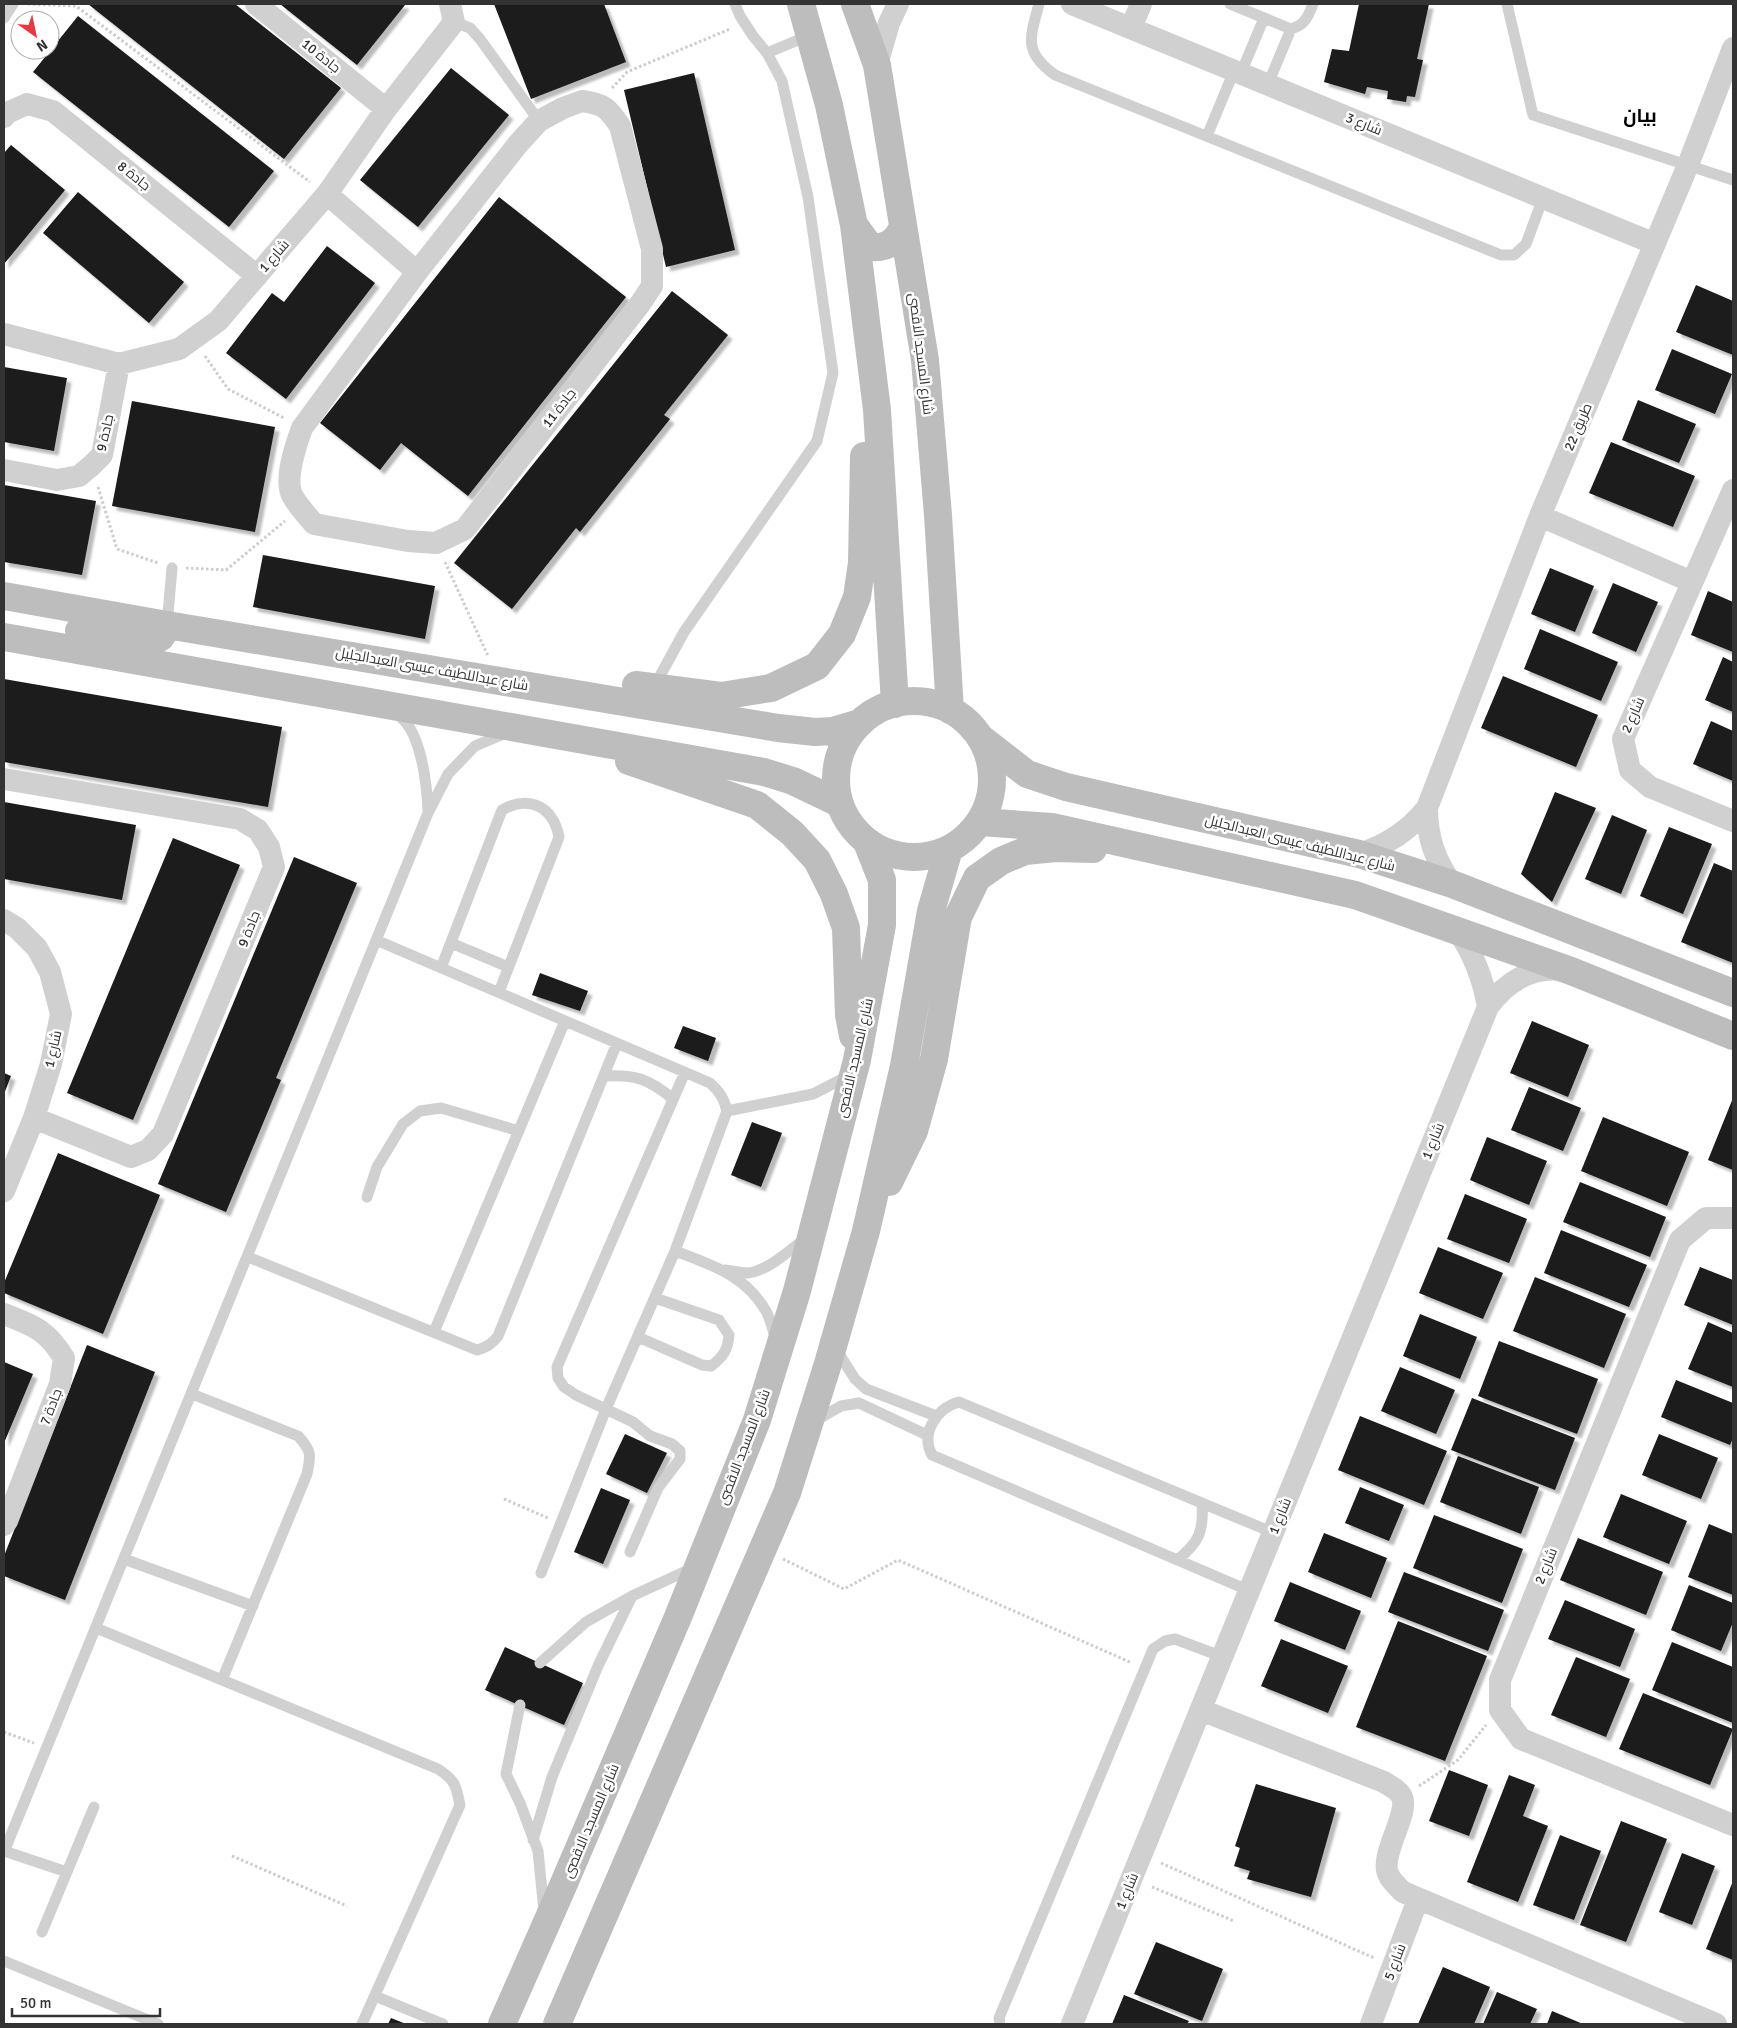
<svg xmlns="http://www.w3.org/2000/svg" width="1737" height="2028" viewBox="0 0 1737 2028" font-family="Signika,Cairo,sans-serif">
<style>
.building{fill:#1a1a1a;filter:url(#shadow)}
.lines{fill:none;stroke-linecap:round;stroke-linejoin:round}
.path{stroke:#cdcdcd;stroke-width:3;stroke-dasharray:2.5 2.5;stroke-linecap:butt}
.lane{stroke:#d0d0d0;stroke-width:11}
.street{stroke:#d0d0d0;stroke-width:22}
.secondary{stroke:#bdbdbd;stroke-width:28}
.labels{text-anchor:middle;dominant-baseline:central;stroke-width:5;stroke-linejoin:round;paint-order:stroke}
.street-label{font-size:14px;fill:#333;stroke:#fff}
.district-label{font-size:19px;font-weight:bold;fill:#000;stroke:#fff}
</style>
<defs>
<filter id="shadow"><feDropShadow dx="4.5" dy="4.5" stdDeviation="1" flood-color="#0004"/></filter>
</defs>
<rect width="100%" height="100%" fill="#fff"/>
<path class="building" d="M 88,4 L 235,4 L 341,88 L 284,159 Z
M 280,4 L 403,4 L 405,5 L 357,65 Z
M 494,4 L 604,4 L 626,62 L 531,99 Z
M 1359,4 L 1429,4 L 1417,59 L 1423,60 L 1415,97 L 1407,96 L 1406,102 L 1387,99 L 1388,91 L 1367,87 L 1365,94 L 1324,82 L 1332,49 L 1349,51 Z
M 78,16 L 274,171 L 229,227 L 33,72 Z
M 451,68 L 509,115 L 418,227 L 360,180 Z
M 694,73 L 735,250 L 666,267 L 624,90 Z
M 11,145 L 65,190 L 4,264 L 4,153 Z
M 78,192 L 184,282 L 149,323 L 43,233 Z
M 499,197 L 626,297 L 468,496 L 401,443 L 380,470 L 320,423 Z
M 327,246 L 375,283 L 286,399 L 226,353 L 272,293 L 284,302 Z
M 1696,285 L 1733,301 L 1733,355 L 1676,332 Z
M 672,291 L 728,335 L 664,415 L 670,419 L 580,532 L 576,528 L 512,609 L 454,563 Z
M 1672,349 L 1732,374 L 1715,414 L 1655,390 Z
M 4,367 L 67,378 L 54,451 L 4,442 Z
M 1638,400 L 1696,424 L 1679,463 L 1622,440 Z
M 132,401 L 275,427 L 255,532 L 112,506 Z
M 1611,442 L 1695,476 L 1673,527 L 1589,493 Z
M 4,485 L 96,501 L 82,575 L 4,562 Z
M 263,555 L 435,586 L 425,639 L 253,607 Z
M 1550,568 L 1594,586 L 1575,632 L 1531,614 Z
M 1613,583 L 1658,602 L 1636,652 L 1592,633 Z
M 1708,591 L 1733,602 L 1733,652 L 1691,635 Z
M 1540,629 L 1618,662 L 1601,701 L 1524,669 Z
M 1723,657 L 1733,662 L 1733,712 L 1705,700 Z
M 1503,676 L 1598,715 L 1576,767 L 1481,728 Z
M 4,679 L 282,727 L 268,807 L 4,762 Z
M 1711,721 L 1733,731 L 1733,781 L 1693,764 Z
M 1555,792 L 1596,808 L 1552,902 L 1521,874 Z
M 4,802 L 136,825 L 122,900 L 4,879 Z
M 1612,815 L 1647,830 L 1621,894 L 1585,879 Z
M 1669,827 L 1712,844 L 1683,914 L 1640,896 Z
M 173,838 L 240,865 L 133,1120 L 67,1093 Z
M 294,857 L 357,883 L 276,1078 L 281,1080 L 226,1212 L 158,1184 Z
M 1714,863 L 1733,871 L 1733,963 L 1681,942 Z
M 540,973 L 588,991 L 580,1011 L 532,995 Z
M 1532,1021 L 1589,1045 L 1568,1097 L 1510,1073 Z
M 683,1026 L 716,1038 L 708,1061 L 674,1048 Z
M 4,1073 L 11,1076 L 4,1094 Z
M 1529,1087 L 1581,1108 L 1563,1151 L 1511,1130 Z
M 1733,1098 L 1733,1170 L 1708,1160 Z
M 1603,1117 L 1689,1152 L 1667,1206 L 1581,1171 Z
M 752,1122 L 782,1133 L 761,1187 L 731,1175 Z
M 1487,1137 L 1547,1161 L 1529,1205 L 1470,1180 Z
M 58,1153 L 160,1195 L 103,1334 L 4,1293 L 4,1283 Z
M 1580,1182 L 1666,1217 L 1650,1257 L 1563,1222 Z
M 1465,1194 L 1527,1219 L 1509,1263 L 1447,1239 Z
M 1561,1230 L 1647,1265 L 1629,1307 L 1544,1273 Z
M 1438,1247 L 1503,1273 L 1483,1319 L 1419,1293 Z
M 1700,1267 L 1733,1280 L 1733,1325 L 1684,1305 Z
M 1535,1277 L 1626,1314 L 1604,1368 L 1513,1331 Z
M 1420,1314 L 1477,1337 L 1460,1379 L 1403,1356 Z
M 1708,1322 L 1733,1333 L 1733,1387 L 1688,1369 Z
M 1499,1341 L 1598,1379 L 1577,1434 L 1478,1396 Z
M 87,1345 L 155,1372 L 65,1600 L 4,1576 L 4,1556 Z
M 4,1362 L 33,1374 L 4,1443 Z
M 1400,1367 L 1455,1390 L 1436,1434 L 1381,1411 Z
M 1676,1380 L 1733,1403 L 1733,1438 L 1730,1445 L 1661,1417 Z
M 1472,1398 L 1575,1438 L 1555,1490 L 1451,1450 Z
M 1360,1416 L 1447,1451 L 1424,1505 L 1338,1470 Z
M 625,1434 L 667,1453 L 647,1493 L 606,1474 Z
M 1659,1434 L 1718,1458 L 1701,1499 L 1642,1475 Z
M 1458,1456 L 1539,1487 L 1521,1534 L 1440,1502 Z
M 1360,1487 L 1404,1505 L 1389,1541 L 1345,1523 Z
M 601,1488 L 630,1500 L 603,1564 L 574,1552 Z
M 1621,1494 L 1687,1521 L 1669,1564 L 1603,1537 Z
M 1434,1515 L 1523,1549 L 1502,1603 L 1413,1568 Z
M 1709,1524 L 1733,1534 L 1733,1595 L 1688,1577 Z
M 1324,1533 L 1387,1558 L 1371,1598 L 1308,1572 Z
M 1578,1538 L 1663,1572 L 1646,1615 L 1560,1580 Z
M 1404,1572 L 1504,1610 L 1488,1651 L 1388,1612 Z
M 1290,1582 L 1361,1611 L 1345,1650 L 1274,1621 Z
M 1689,1585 L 1733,1603 L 1733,1622 L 1721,1651 L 1671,1630 Z
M 1565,1600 L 1635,1629 L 1620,1667 L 1548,1639 Z
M 1398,1621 L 1487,1656 L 1445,1761 L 1356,1727 Z
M 1281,1639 L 1348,1666 L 1328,1713 L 1261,1686 Z
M 1672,1642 L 1733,1667 L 1733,1723 L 1652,1690 Z
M 505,1647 L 583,1683 L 564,1725 L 485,1690 Z
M 1576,1657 L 1630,1679 L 1606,1737 L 1551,1715 Z
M 1643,1693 L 1733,1729 L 1710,1785 L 1619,1749 Z
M 1449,1770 L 1488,1785 L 1469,1836 L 1429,1821 Z
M 1509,1775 L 1535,1785 L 1523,1816 L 1548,1826 L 1518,1902 L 1467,1882 Z
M 1256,1784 L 1336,1808 L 1311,1897 L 1247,1879 L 1250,1871 L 1234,1866 L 1240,1848 L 1235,1846 Z
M 1621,1821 L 1667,1839 L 1626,1942 L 1580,1925 Z
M 1560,1835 L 1601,1851 L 1574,1920 L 1533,1905 Z
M 1682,1853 L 1715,1866 L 1692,1925 L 1659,1912 Z
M 1733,1881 L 1733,1960 L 1706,1949 Z
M 1156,1942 L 1223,1969 L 1202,2021 L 1134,1994 Z
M 1443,1967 L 1490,1987 L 1474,2024 L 1418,2024 Z
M 1497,1992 L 1537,2009 L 1530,2024 L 1483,2024 Z
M 1124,1995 L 1189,2021 L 1187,2024 L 1112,2024 Z
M 1552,2011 L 1583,2024 L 1547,2024 Z
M 391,2018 L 406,2024 L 388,2024 Z"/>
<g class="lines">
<path class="path" d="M 28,4 L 76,6 L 310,182
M 612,88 L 627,72 L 730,29
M 205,356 L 228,389 L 284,418
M 98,487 L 117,549 L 158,563
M 445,562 L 488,656
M 186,568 L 226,570 L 285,521
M 504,1499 L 548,1518
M 783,1559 L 844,1589 L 898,1560 L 1132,1663
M 4,1732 L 34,1743
M 1419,1786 L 1458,1760 L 1486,1725
M 232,1856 L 347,1906
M 1161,1863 L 1374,1958
M 1152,1887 L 1234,1921"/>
<path class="lane" d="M 1039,4 C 1030,38 1023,52 1055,75 L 1501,255 L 1514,255 L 1526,244 L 1543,198
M 1230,4 L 1291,29 C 1305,25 1308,17 1313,4
M 1507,4 L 1533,115 L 1733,180
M 4,18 L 13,4
M 454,22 L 470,28 L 480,39 L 539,121
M 767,53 L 810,35
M 1241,73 L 1264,18
M 1268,84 L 1291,29
M 1207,136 L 1234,71
M 167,625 L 172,568
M 654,687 L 684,632 L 817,441 L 833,373 L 808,197 L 782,81 L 767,53 L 753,36 L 740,16 L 735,4
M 396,714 C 421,727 427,785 428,811
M 376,940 L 710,1083 C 719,1091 724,1098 727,1111 L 675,1251 L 606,1409 L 541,1573
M 451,943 L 508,967
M 441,968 L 502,810 C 529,795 553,806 559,837 L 499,992
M 604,1076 C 635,1074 649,1079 673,1099
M 727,1111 L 813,1094 L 850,1075
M 367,1197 L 377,1167 L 403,1124 L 420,1111 L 441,1108 L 519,1131
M 675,1251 C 712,1265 745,1275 766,1311 C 771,1320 773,1331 776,1341
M 248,1257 L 477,1350 C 487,1347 492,1344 498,1336 L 617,1043
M 725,1270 C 732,1271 741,1273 748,1273 C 768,1271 791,1249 806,1238
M 434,1332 L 565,1021
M 638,1337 L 702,1365 L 711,1366 C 723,1357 728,1350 729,1335 L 719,1320 L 655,1298
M 836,1349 L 855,1379 L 866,1389 L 936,1416
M 192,1394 L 298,1436 C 312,1451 311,1455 307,1474 L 222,1680
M 815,1421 L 841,1406 L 859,1403 L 927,1435
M 630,1552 L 658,1488 L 680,1459 L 680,1451 L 672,1444 L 650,1436 L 633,1422 L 576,1395 L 564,1387 L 558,1378 L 557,1367 L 685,1072
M 124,1559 L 253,1606
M 1177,1560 C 1199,1543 1204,1531 1202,1503
M 1250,1591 L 932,1455 C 920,1433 937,1408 959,1402 L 1274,1533
M 96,1628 L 438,1769 C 455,1780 456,1785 460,1805 L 362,2024
M 540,1663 L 586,1622 L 632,1596 L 695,1567
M 520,1705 L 506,1774 L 520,1803 L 538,1851 L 544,1911
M 533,1840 L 552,1777 L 598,1666 L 632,1596
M 4,1851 L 67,1872
M 4,1852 L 428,813 L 448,774 L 475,746 L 508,732
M 42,1932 L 94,1807
M 4,1961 L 158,2024
M 375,1996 L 443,2024
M 1000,2024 L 999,2018 L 1153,1649 L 1165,1641 L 1175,1639 L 1223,1657"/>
<path class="street" d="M 256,4 L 386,109
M 1072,4 L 1655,244
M 1131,28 L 1141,4
M 877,65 L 889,23 L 898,4
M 582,101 C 604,104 608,108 620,126 L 652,249 L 652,286 L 640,304 L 465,529 L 436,543 L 408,541 L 314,524 C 306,514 297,505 292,495 C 284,478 296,445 302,428 L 417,272 L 518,144 L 539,121 L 563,108 Z
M 4,117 L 7,113 L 27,104 L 53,111 L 257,276
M 327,194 L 417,272
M 4,334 L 119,364 L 179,349 L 218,321 L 327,194 L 386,109 L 454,22 L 450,4
M 4,470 L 57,480 L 79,476 L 91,466 L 102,455 L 119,364
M 1733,490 L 1623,739 L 1630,770 L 1650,787 L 1733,821
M 1540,516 L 1692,582
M 4,779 L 240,819 L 258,830 L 269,847 L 274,867 L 163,1134 L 148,1150 L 131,1157 L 34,1118
M 1427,808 C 1427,837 1435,860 1452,884
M 1359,854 C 1387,845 1409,831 1427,808 L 1540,516 L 1688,165 L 1733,48
M 4,920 L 17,928 L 37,948 L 50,972 L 61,1014 L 51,1064 L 34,1118 L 4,1191
M 1458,931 C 1474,955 1483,978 1488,1007
M 1733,1218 L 1706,1218 L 1680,1240 L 1500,1680 L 1500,1710 L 1521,1739 L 1733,1825
M 4,1314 C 34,1326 46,1329 64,1358 L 60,1384 L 7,1521 L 4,1525
M 1201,1710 L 1384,1782 C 1390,1786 1399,1790 1402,1797 C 1409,1813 1383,1850 1387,1870 C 1388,1878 1397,1886 1403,1892 L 1716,2024
M 1072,2024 L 1488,1007 C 1505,983 1531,966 1562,970
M 1371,2024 L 1418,1899"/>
<path class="secondary" d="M 801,4 L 829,105 L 854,225 L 877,410 L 895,704
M 855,4 L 877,65 L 925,360 L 938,515 L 950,710
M 854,225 L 870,247 C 887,249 896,242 903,227
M 4,596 L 167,625 L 778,728 L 815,732 L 833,731 L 860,723
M 79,631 L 150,643 L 161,637 L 167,625
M 4,637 L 764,772 L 793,781 L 839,803
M 636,685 L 721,696 L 771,688 L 817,666 L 842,634 L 857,597 L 862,563 L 864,456
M836 779a78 78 0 1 1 156 0a78 78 0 1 1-156 0Z
M 982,739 L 1027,774 L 1066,787 L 1359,854 L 1452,884 L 1733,993
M 629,761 L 757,805 L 792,833 L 817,860 L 834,894 L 846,928 L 849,1015 L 853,1036
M 980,822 L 1052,827 L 1355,895 L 1571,971 L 1733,1036
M 889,1182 L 914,1131 L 934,1059 L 958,917 L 977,878 L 1001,861 L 1025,851 L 1056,848 L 1093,849
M 502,2024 L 562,1888 L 678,1617 L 757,1420 L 797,1291 L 857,1060 L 882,925 L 882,880 L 867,842
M 557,2024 L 787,1493 L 827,1367 L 866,1231 L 904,1066 L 931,911 L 949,849"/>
</g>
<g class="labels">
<g class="street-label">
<text transform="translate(321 56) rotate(39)">جادة 10</text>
<text transform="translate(1364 124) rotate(22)">شارع 3</text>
<text transform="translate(134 176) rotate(39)">جادة 8</text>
<text transform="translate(274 256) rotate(-49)">شارع 1</text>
<text transform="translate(921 354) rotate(83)">شارع المسجد الاقصى</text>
<text transform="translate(559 408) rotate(-52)">جادة 11</text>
<text transform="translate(1578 427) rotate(-67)">طريق 22</text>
<text transform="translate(105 433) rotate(-77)">جادة 9</text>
<text transform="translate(432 669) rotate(10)">شارع عبداللطيف عيسى العبدالجليل</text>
<text transform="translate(1633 715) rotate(-66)">شارع 2</text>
<text transform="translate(1300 843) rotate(14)">شارع عبداللطيف عيسى العبدالجليل</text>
<text transform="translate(249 929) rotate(-68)">جادة 9</text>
<text transform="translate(53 1049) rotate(-77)">شارع 1</text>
<text transform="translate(855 1058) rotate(-77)">شارع المسجد الاقصى</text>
<text transform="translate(1433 1141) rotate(-68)">شارع 1</text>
<text transform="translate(51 1407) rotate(-69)">جادة 7</text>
<text transform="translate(744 1447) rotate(-69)">شارع المسجد الاقصى</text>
<text transform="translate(1280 1516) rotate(-68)">شارع 1</text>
<text transform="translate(1546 1566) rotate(-68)">شارع 2</text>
<text transform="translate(591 1821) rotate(-67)">شارع المسجد الاقصى</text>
<text transform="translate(1127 1891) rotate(-68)">شارع 1</text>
<text transform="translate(1395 1962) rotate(-69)">شارع 5</text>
</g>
<g class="district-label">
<text x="1640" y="116">بيان</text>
</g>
</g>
<rect width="1737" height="2028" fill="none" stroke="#333333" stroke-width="10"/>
<g transform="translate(35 35) rotate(147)"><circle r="24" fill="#ffffff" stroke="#adadad"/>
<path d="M0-4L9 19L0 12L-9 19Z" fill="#e63946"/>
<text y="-8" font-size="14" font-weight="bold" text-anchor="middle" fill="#333333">N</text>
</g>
<path d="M12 2008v8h148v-8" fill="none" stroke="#333333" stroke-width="2.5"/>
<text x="20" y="2008" font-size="15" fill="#333333" stroke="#ffffff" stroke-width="4" paint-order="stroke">50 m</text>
</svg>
